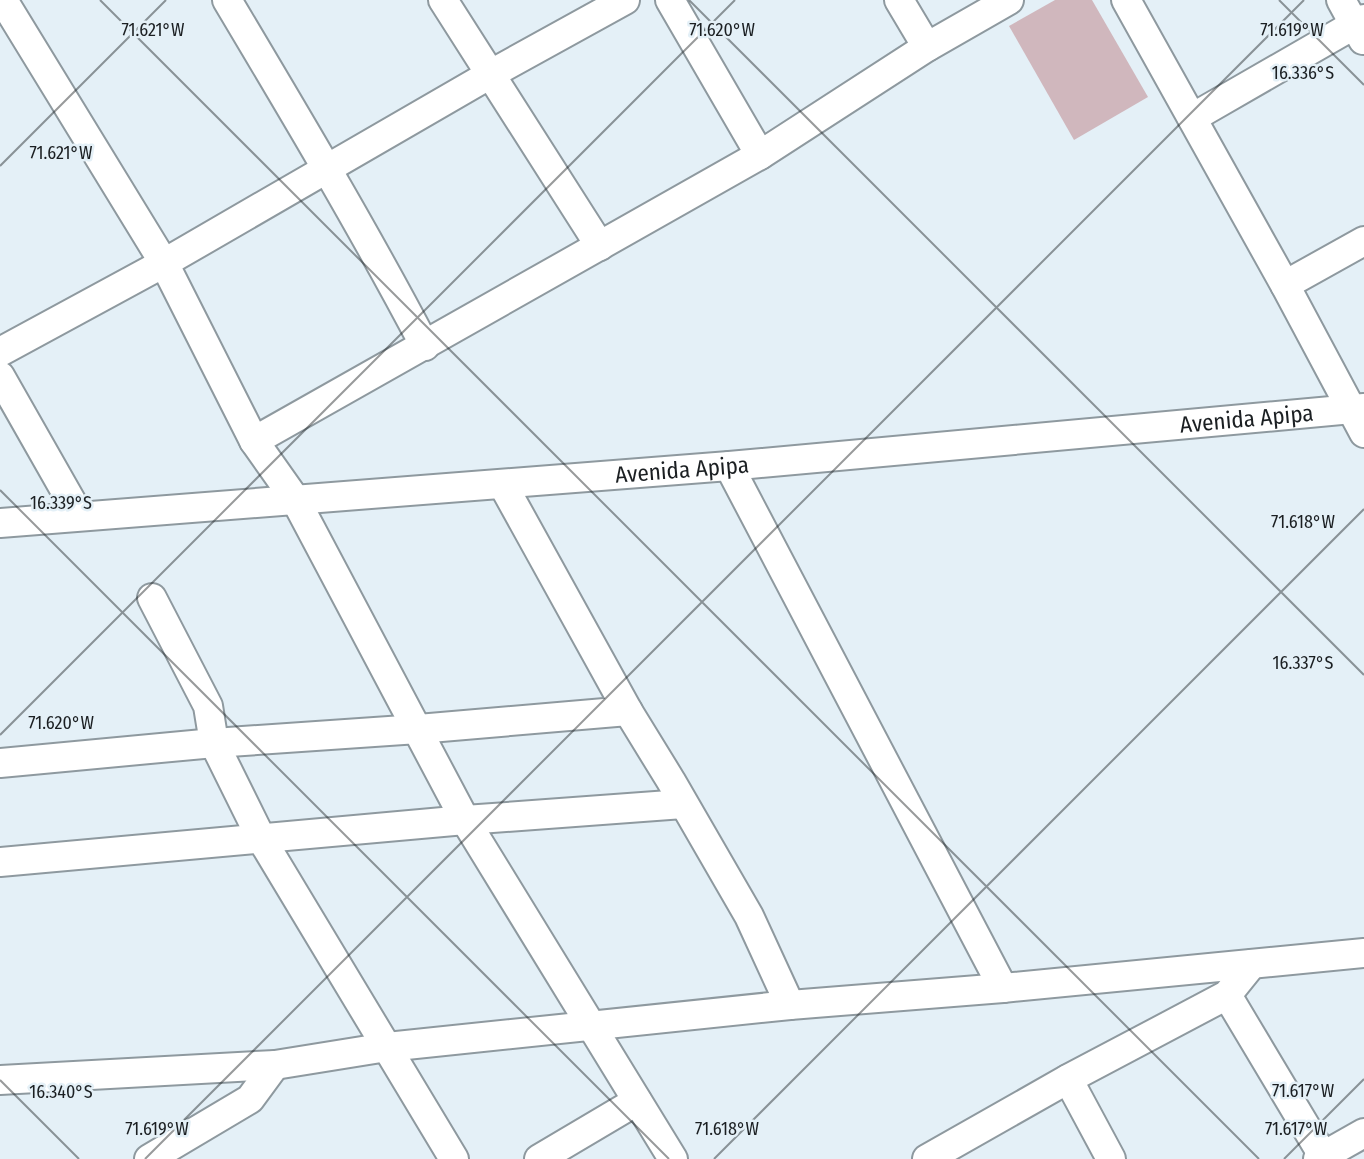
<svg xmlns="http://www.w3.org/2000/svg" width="1364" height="1159" viewBox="0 0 1364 1159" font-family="'Fira Sans Condensed',sans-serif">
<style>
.green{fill:#d0b7bd}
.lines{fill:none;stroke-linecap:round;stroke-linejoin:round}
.minor-casing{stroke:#8e999f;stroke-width:32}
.minor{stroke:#fff;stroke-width:28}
.ticks{fill:none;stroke:#1b1f22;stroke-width:2;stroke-opacity:0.45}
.labels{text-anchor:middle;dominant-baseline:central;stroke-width:5;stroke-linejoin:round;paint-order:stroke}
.street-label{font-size:23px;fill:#1b1f22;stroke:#e4f0f7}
.ticks-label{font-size:18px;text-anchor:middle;fill:#1b1f22;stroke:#e4f0f7;stroke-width:5;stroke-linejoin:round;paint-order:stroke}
</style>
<rect width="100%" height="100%" fill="#e4f0f7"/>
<path class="green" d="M 1055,0 L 1092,0 L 1148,97 L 1074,140 L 1009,26 Z"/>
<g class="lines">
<g class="minor-casing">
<g id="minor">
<path d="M 3,0 L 164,263 L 254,441 L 295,499 L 465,820 L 673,1159"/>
<path d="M 227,0 C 295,114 363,228 425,346"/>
<path d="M 443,0 L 600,246"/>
<path d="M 670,0 L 760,155"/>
<path d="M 899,0 L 927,47"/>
<path d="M 1126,0 L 1285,285 L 1364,433"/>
<path d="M 1341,0 L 1363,40"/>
<path d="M 1192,118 L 1364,19"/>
<path d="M 1285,285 L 1364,241"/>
<path d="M 0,352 L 164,263 L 489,75 L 625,0"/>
<path d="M 0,376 L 79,515"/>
<path d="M 254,441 L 760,155 L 927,47 L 1009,0"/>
<path d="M 729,466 L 1003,988"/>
<path d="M 503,485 L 628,711 L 671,781 L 749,916 L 790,1005"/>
<path id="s1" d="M 0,523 L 729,466 L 1364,408"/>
<path d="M 152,598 L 208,706 L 214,743 L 262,840 L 454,1159"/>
<path d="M 0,763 L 214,743 L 418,729 L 628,711"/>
<path d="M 0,862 L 465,820 L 683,804"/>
<path d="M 1227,995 L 1325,1159"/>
<path d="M 1068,1079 L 1111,1159"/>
<path d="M 0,1080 L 275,1065 L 387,1047 L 790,1005 L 1003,988 L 1364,953"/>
<path d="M 149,1159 L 250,1099 L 275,1065"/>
<path d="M 539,1159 L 637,1101"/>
<path d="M 927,1159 L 1068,1079 L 1227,995 L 1252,964"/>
<path d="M 1318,1159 L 1364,1133"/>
</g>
</g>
<use href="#minor" class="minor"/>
</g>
<path class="ticks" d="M 100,0 L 1259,1159M 689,0 L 1364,675M 1279,0 L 1364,85M 0,166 L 166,0M 0,490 L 669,1159M 0,735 L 735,0M 0,1080 L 79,1159M 145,1159 L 1304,0M 714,1159 L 1364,509M 1284,1159 L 1364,1079"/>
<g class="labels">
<g class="street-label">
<text stroke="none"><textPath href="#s1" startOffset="1251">Avenida Apipa</textPath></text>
<text stroke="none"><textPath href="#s1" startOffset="684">Avenida Apipa</textPath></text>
</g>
</g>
<g class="ticks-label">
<text x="153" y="36">71.621°W</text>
<text x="722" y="36">71.620°W</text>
<text x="1292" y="36">71.619°W</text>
<text x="1303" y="79">16.336°S</text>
<text x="61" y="159">71.621°W</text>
<text x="61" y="509">16.339°S</text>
<text x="1303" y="528">71.618°W</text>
<text x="1303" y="669">16.337°S</text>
<text x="61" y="729">71.620°W</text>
<text x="1303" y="1097">71.617°W</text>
<text x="61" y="1098">16.340°S</text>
<text x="157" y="1135">71.619°W</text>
<text x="727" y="1135">71.618°W</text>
<text x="1296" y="1135">71.617°W</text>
</g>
</svg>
